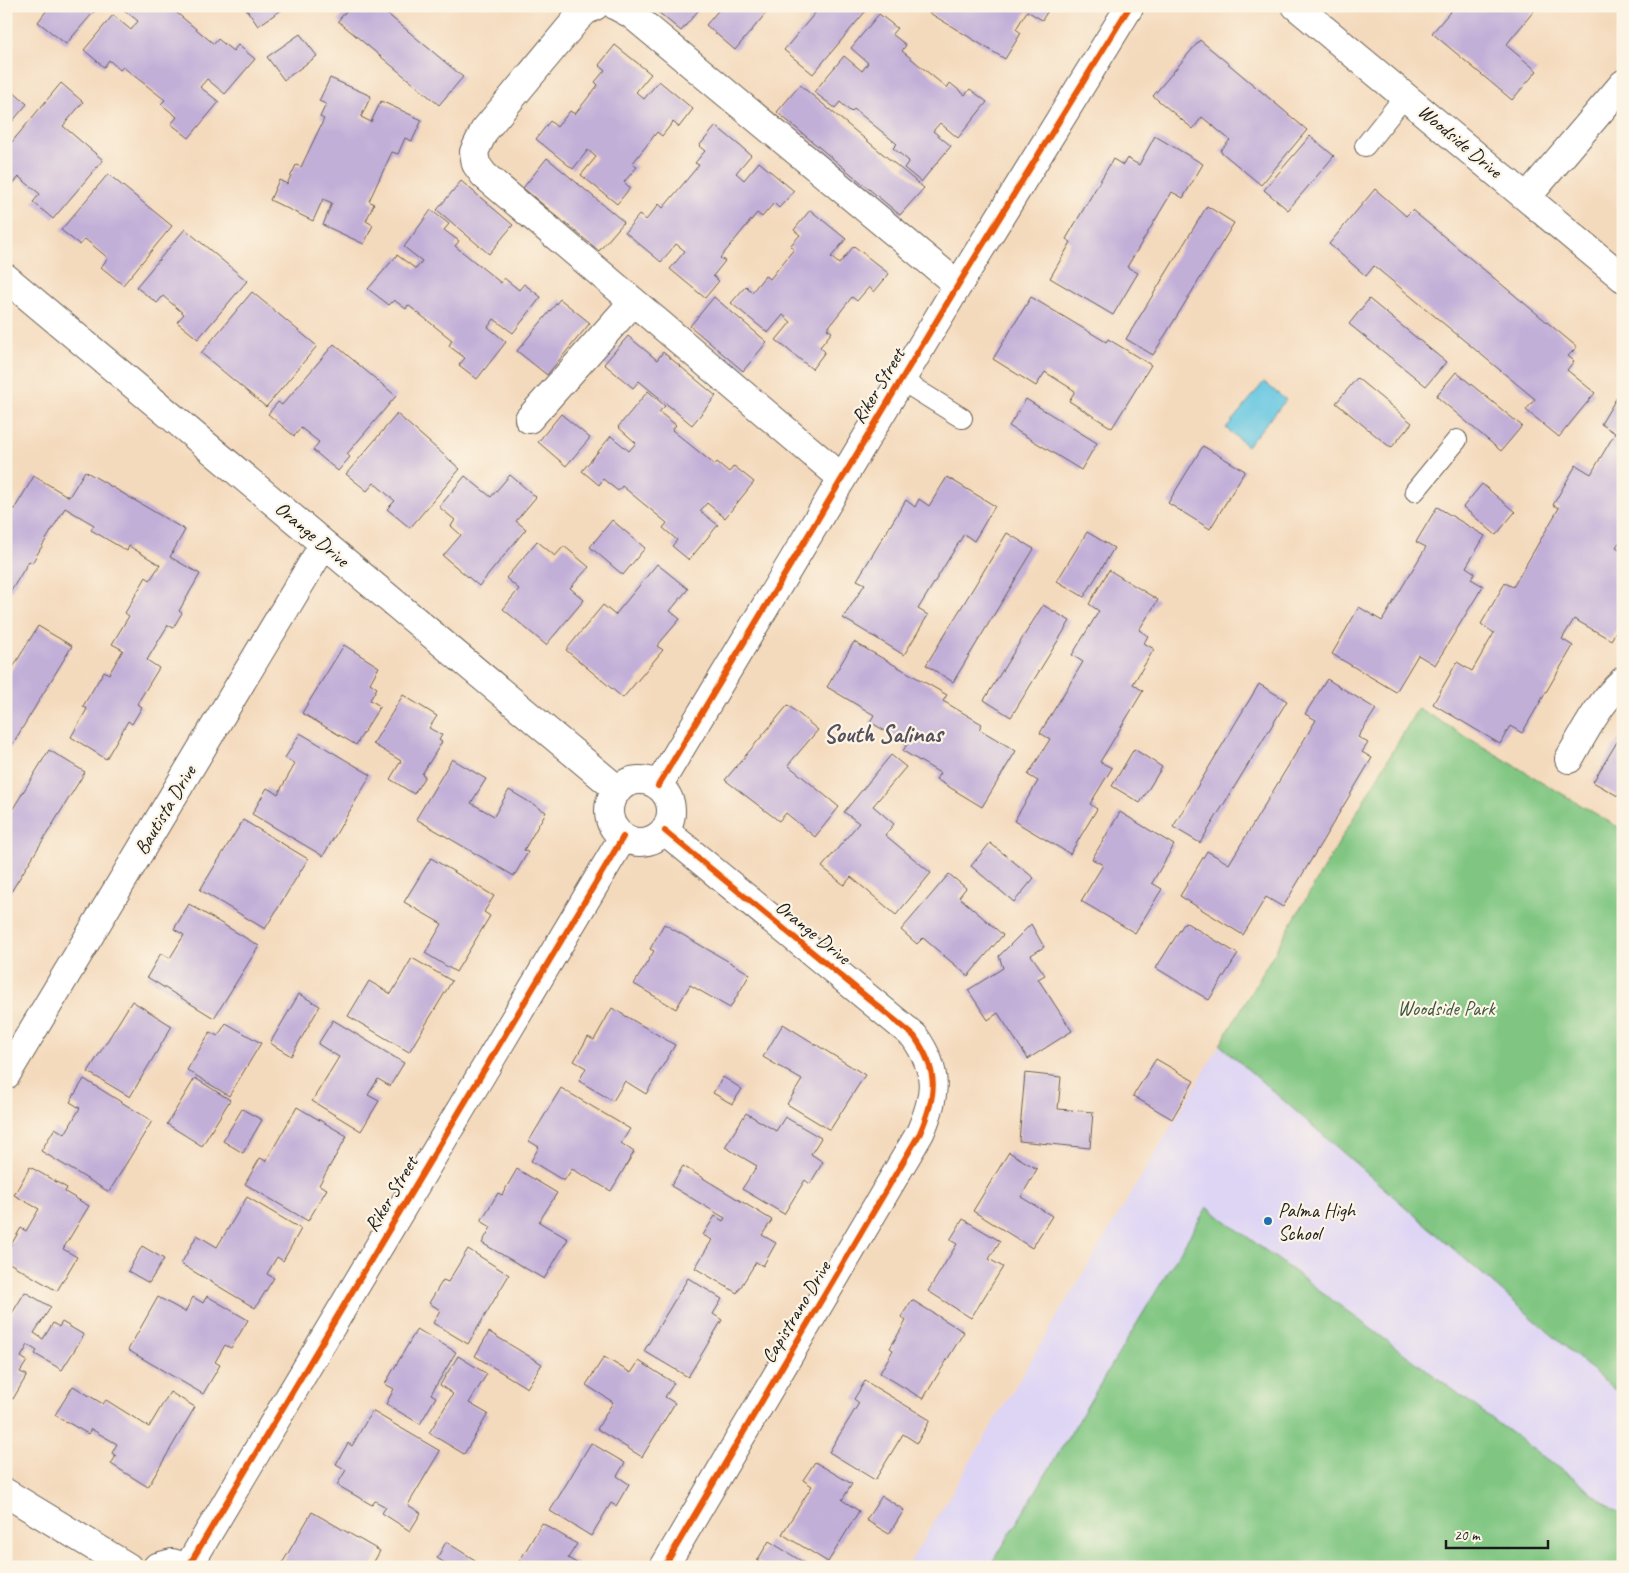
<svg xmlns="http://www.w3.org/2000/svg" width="1629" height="1573" viewBox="0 0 1629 1573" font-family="Caveat,sans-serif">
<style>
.built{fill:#ded5f5}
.green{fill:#80c682;stroke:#4e714f}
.water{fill:#63c6e1;stroke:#40717e}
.building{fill:#c2afd8}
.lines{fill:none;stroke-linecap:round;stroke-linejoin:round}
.service-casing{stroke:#685e54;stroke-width:22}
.minor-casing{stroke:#685e54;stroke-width:30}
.tertiary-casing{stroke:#685e54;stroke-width:30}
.service{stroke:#fff;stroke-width:20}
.minor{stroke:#fff;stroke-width:28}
.tertiary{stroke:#fff;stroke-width:28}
.cycleway-casing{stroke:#fcf5e5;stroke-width:9}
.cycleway{stroke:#e8590c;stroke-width:6}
.poi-dot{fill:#1f6fb2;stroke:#fcf5e5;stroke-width:2}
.labels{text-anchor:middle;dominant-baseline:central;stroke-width:4.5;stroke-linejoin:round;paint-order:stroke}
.street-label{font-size:20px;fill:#1c1c1c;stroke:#fcf5e5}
.park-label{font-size:20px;fill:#3f5840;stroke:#fcf5e5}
.poi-label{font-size:20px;fill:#1c1c1c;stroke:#fcf5e5;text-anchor:start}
.district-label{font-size:25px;font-weight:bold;fill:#564f5e;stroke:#fcf5e5}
</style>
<rect width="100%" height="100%" fill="#fcf5e5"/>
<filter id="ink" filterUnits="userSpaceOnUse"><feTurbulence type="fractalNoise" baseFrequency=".02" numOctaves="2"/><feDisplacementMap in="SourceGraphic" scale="10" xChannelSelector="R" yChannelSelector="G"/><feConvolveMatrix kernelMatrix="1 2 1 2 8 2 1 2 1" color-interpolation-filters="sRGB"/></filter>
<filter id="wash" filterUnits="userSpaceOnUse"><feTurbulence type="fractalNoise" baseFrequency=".0096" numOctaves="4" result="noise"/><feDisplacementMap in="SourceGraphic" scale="20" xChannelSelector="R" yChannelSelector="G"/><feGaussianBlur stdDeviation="1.12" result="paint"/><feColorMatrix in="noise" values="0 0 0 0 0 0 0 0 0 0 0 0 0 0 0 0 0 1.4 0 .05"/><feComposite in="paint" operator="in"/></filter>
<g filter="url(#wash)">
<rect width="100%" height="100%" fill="#f4dabd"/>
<path class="built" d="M 1220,1045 L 1623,1397 L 1623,1567 L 907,1567 Z"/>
<path class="green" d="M 1418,708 L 1623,830 L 1623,1397 L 1220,1045 Z
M 1207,1207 L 1623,1516 L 1623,1567 L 990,1567 Z"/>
<path class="water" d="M 1264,382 L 1286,400 L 1247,446 L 1226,428 Z"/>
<g id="blocks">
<path class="building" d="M 50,6 L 99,6 L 66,44 L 38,22 Z
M 119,6 L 173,6 L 171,8 L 214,44 L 218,39 L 233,51 L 238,45 L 255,59 L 225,94 L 207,79 L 200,87 L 219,102 L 189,138 L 171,124 L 177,117 L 161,104 L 165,100 L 123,67 L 120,70 L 109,60 L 104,67 L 84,50 L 113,15 L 131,30 L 138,21 Z
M 244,6 L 287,6 L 258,26 Z
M 350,6 L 378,6 L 463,77 L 439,105 L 338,21 Z
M 651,6 L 702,6 L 681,31 Z
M 722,6 L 772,6 L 735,50 L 706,25 Z
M 821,6 L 870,6 L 813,74 L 784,50 Z
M 931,6 L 1051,6 L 1042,20 L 1027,11 L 1016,29 L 1021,33 L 1005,59 L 928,12 Z
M 1455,6 L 1538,6 L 1506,45 L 1537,71 L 1512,100 L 1432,33 Z
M 879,14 L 897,28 L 892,34 L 906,45 L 902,51 L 947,88 L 950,83 L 965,95 L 970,89 L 987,102 L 958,138 L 940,123 L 933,131 L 951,146 L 921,182 L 904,168 L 909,161 L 893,148 L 897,144 L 854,109 L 851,112 L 840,102 L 835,108 L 814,92 L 844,56 L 862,71 L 868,63 L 851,48 Z
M 300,34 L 317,56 L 284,80 L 267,57 Z
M 1200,40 L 1307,130 L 1261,185 L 1220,151 L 1230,140 L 1202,117 L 1193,129 L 1153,96 Z
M 615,45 L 651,74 L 636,92 L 644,99 L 659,81 L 693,109 L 679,127 L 673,122 L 662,136 L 657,132 L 632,164 L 637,167 L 624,182 L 630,188 L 617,204 L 581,175 L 596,157 L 588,150 L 573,169 L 536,139 L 550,121 L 557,127 L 570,111 L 575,114 L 598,85 L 595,82 L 605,70 L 599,65 Z
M 330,78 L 371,96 L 361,117 L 371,122 L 381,101 L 422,120 L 412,141 L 405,138 L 398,154 L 392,152 L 369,201 L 374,204 L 366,221 L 373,225 L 364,244 L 323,225 L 332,203 L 323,199 L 313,221 L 270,200 L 279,180 L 287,184 L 296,165 L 301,167 L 324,119 L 320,117 L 326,104 L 319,101 Z
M 61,83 L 83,102 L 63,126 L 103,160 L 53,219 L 33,202 L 40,194 L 19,177 L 12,185 L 6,180 L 6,149 Z
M 800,85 L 924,188 L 900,215 L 777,112 Z
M 6,86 L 27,104 L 6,129 Z
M 716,126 L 751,155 L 736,173 L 744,180 L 759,162 L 794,191 L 779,208 L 774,203 L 762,217 L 757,213 L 720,258 L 725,261 L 713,276 L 719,281 L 705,298 L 670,269 L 685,251 L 676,244 L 661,262 L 625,232 L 639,215 L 646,220 L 659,204 L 663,208 L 699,165 L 695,163 L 705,151 L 699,146 Z
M 1155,136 L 1203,164 L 1183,198 L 1172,192 L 1127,267 L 1138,273 L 1113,315 L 1050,278 L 1071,242 L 1066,239 L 1113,159 L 1123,165 L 1127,158 L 1139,165 Z
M 1310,136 L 1334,156 L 1288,210 L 1264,190 Z
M 547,158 L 624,222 L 599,251 L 523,188 Z
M 108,174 L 172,226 L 123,285 L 101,267 L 108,258 L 85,239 L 80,245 L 61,230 Z
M 461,181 L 513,225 L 489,254 L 437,210 Z
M 1375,189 L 1406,216 L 1412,210 L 1577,347 L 1568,356 L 1574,361 L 1567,370 L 1595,393 L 1559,437 L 1526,410 L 1535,399 L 1374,266 L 1366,276 L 1329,244 Z
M 1207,206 L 1234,223 L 1153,355 L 1126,339 Z
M 431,210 L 449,224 L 444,230 L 459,241 L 455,246 L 501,283 L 504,278 L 519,290 L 524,284 L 541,297 L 513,333 L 494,319 L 488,327 L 506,342 L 477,379 L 459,365 L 465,358 L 449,346 L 452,340 L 408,305 L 406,309 L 394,300 L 389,305 L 368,289 L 397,255 L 416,269 L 422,261 L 404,247 Z
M 810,210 L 846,239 L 831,257 L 839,264 L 854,246 L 889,274 L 874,292 L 869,287 L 857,301 L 852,297 L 827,329 L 832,332 L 820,347 L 825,352 L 812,369 L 776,340 L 791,322 L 783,315 L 768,333 L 731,303 L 746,286 L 752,292 L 765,276 L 770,279 L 794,249 L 790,246 L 800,235 L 794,230 Z
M 185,229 L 247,281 L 198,339 L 177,322 L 184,314 L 163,296 L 157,303 L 136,287 Z
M 252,292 L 317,346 L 266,407 L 201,353 Z
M 714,297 L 767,342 L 743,371 L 690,326 Z
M 1031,297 L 1106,342 L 1108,339 L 1151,365 L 1112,428 L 1069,401 L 1075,391 L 1045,372 L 1036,386 L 993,359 Z
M 560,299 L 590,323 L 547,375 L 517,351 Z
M 1369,299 L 1446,362 L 1426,386 L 1349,324 Z
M 628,336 L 657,360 L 663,352 L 716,396 L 692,425 L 639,381 L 633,388 L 604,364 Z
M 334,344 L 396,396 L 347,454 L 350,457 L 338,471 L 313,450 L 319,442 L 301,428 L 294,436 L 268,414 L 278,402 L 282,405 Z
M 1456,372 L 1522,426 L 1501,451 L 1436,396 Z
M 1357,378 L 1412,423 L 1391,448 L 1336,403 Z
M 1623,387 L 1623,537 L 1616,547 L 1623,551 L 1623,620 L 1611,640 L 1574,619 L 1562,639 L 1573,646 L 1522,733 L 1510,726 L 1500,744 L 1433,704 L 1457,662 L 1472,671 L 1494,633 L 1481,624 L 1505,583 L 1513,587 L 1559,508 L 1553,505 L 1576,465 L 1591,474 L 1615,433 L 1601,424 Z
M 648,391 L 665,406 L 659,412 L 676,425 L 672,430 L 715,465 L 717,462 L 729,472 L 734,466 L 754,482 L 725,518 L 707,503 L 700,511 L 718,525 L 689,560 L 672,546 L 677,540 L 663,528 L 667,523 L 622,486 L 618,491 L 603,479 L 599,485 L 582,471 L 611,436 L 629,451 L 636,443 L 618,427 Z
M 1026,399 L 1097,443 L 1081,470 L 1009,426 Z
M 397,414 L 460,469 L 410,528 L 387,509 L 395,501 L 374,483 L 367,491 L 346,474 Z
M 561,414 L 590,438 L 566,466 L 538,442 Z
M 1203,446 L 1245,471 L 1210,529 L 1168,503 Z
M 85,471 L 185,530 L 170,557 L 200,574 L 179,611 L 182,613 L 173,628 L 168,625 L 147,660 L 159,668 L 137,704 L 142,707 L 132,724 L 128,721 L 106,759 L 71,737 L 87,709 L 83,706 L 104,671 L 109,674 L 123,650 L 112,644 L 129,616 L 125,613 L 146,577 L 150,580 L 160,565 L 129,546 L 127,551 L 91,530 L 94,525 L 65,508 L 32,563 L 29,561 L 8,596 L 6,595 L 6,523 L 34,476 L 69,497 Z
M 510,475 L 536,497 L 516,521 L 526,529 L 479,586 L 443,556 L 461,535 L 451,526 L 455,520 L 439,507 L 465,476 L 491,497 Z
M 947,477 L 995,506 L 974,541 L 964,534 L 918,609 L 928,615 L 904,655 L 843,618 L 865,584 L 857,580 L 906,500 L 915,507 L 919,499 L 929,506 Z
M 1482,484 L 1515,512 L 1496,535 L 1463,507 Z
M 1437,507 L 1485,536 L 1466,567 L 1475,573 L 1471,579 L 1483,586 L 1435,665 L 1418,655 L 1396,692 L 1332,654 L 1359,607 L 1382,621 L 1426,547 L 1416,542 Z
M 612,520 L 645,548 L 623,575 L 590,547 Z
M 1087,532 L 1114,548 L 1084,597 L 1057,581 Z
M 1007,533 L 1034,549 L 953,682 L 926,665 Z
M 537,541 L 555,556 L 564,546 L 589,567 L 570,588 L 584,600 L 546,645 L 503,609 L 519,589 L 506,578 Z
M 657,564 L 688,589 L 670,611 L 680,619 L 657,646 L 663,650 L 623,698 L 566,650 L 603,605 L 615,615 Z
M 1109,570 L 1158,600 L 1139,630 L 1148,636 L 1144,643 L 1154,649 L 1133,684 L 1143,691 L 1100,762 L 1112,768 L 1090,804 L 1097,809 L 1070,854 L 1014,821 L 1038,781 L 1028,775 L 1050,739 L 1040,733 L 1083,662 L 1072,655 L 1099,611 L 1089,604 Z
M 1043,605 L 1070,621 L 1011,717 L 984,700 Z
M 38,626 L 72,646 L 6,755 L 6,679 Z
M 854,642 L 947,695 L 943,701 L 982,724 L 979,729 L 1016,751 L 982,807 L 936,779 L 940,773 L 903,751 L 907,744 L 870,722 L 874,715 L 827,687 Z
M 344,645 L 379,667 L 370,683 L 377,688 L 370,700 L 380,706 L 356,745 L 302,713 Z
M 1327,679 L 1376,709 L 1358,737 L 1368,743 L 1362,752 L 1372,758 L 1283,907 L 1266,897 L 1243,935 L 1180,896 L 1207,851 L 1229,864 L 1316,720 L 1305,714 Z
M 1259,684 L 1287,701 L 1200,843 L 1173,827 Z
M 403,695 L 437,716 L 429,728 L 442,735 L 439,740 L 442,742 L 422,774 L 425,776 L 414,794 L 390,779 L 401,761 L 373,744 Z
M 788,705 L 818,730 L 788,765 L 839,807 L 815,837 L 786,813 L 779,821 L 725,780 Z
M 1623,732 L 1623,799 L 1593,782 Z
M 300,733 L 371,775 L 323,856 L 252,814 L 267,788 L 278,794 L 295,764 L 285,758 Z
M 1134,749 L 1162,767 L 1140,803 L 1112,786 Z
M 49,750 L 85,772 L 6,900 L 6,820 Z
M 891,755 L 906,767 L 873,806 L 894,824 L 885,835 L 931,873 L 896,915 L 851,877 L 844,885 L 822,867 L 859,823 L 844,812 Z
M 452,759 L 486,779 L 471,803 L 494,816 L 509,790 L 546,812 L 524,850 L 528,852 L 514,876 L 416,819 Z
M 1120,812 L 1174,845 L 1152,883 L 1162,889 L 1135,933 L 1081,901 L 1103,865 L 1092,859 Z
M 243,820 L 308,859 L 265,929 L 200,890 Z
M 990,843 L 1034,878 L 1014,902 L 971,866 Z
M 431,858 L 494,896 L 484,912 L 490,916 L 456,972 L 425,953 L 442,924 L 404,902 Z
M 949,874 L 966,888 L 959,897 L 1003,935 L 968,976 L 923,938 L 917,944 L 901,930 Z
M 189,904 L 259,946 L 214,1018 L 147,977 L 161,953 L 170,958 L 184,935 L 174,929 Z
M 1185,922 L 1238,954 L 1209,1000 L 1156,968 Z
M 664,924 L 750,974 L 730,1008 L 690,985 L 676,1009 L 634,984 L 654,951 L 650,949 Z
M 1031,924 L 1044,947 L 1031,955 L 1045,975 L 1038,979 L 1072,1031 L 1028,1059 L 998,1013 L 988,1020 L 968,990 L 1003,968 L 999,956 Z
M 412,958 L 452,981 L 409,1052 L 348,1016 L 369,981 L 391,994 Z
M 299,994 L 320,1006 L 291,1056 L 270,1043 Z
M 132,1001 L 172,1026 L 130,1097 L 88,1072 Z
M 612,1008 L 675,1045 L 646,1094 L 625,1081 L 613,1101 L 579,1081 L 586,1068 L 574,1061 L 588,1037 L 594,1040 Z
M 333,1020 L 404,1063 L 390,1086 L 378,1079 L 368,1095 L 379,1101 L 361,1131 L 312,1101 L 339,1057 L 318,1044 Z
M 226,1023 L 261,1043 L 229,1096 L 187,1070 L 210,1032 L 218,1036 Z
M 783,1024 L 865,1075 L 830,1130 L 787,1104 L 802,1080 L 763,1057 Z
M 1156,1059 L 1194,1081 L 1172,1119 L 1133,1096 Z
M 1025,1073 L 1061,1077 L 1058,1109 L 1093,1112 L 1090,1148 L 1019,1141 Z
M 723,1077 L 742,1089 L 732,1104 L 713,1093 Z
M 195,1078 L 230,1100 L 202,1146 L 167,1124 Z
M 84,1079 L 152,1121 L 109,1192 L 41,1151 L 55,1128 L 65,1134 L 80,1108 L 70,1102 Z
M 561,1088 L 630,1129 L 621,1143 L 634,1152 L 611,1191 L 572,1169 L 564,1181 L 531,1161 L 539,1147 L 529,1141 Z
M 297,1107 L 347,1136 L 319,1185 L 327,1189 L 308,1221 L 245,1184 L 260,1158 L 266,1161 Z
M 242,1109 L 262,1120 L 243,1153 L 223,1141 Z
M 746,1113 L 776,1131 L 785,1117 L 821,1138 L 811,1154 L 823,1162 L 810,1184 L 805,1180 L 784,1214 L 742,1189 L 757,1166 L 725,1147 Z
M 1009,1152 L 1037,1169 L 1021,1197 L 1052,1216 L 1032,1248 L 973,1211 Z
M 683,1166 L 772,1220 L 762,1235 L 776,1243 L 763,1266 L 756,1262 L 737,1293 L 695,1268 L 712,1240 L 703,1235 L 715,1216 L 723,1221 L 725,1218 L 671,1186 Z
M 30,1167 L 67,1188 L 65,1192 L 89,1206 L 63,1249 L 77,1257 L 57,1291 L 6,1261 L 6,1253 L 21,1228 L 26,1231 L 39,1209 L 14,1195 Z
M 517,1169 L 557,1193 L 539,1222 L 568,1239 L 544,1279 L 482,1243 L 491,1227 L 481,1221 L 498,1193 L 502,1195 Z
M 247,1197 L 301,1229 L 283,1261 L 277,1257 L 267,1274 L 274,1278 L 255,1308 L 181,1264 L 197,1235 L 217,1247 Z
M 963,1219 L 1000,1241 L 989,1259 L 1003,1267 L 971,1318 L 928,1291 L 957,1244 L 950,1240 Z
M 142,1246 L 164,1259 L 149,1283 L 128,1271 Z
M 468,1249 L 509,1275 L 468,1344 L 433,1323 L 440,1310 L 429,1303 L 443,1280 L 448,1282 Z
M 688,1278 L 722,1299 L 713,1314 L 722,1320 L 688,1377 L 644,1351 Z
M 25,1292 L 51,1307 L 34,1333 L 43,1339 L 53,1323 L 59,1327 L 62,1322 L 84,1335 L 62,1370 L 35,1354 L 37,1351 L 28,1345 L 21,1357 L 27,1361 L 20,1372 L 27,1375 L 13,1399 L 6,1395 L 6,1319 L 8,1320 Z
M 207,1296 L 248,1320 L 231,1348 L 225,1345 L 215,1362 L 220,1365 L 203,1394 L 128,1350 L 158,1297 L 185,1312 L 193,1297 L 203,1303 Z
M 912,1300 L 964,1332 L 923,1399 L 880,1373 L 893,1350 L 890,1348 L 906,1321 L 901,1317 Z
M 417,1329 L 456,1352 L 431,1394 L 436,1397 L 420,1424 L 386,1404 L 394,1389 L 385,1384 Z
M 489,1332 L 542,1364 L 527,1388 L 475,1356 Z
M 458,1356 L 487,1374 L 469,1403 L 488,1414 L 464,1454 L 429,1433 L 453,1394 L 440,1385 Z
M 604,1357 L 631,1373 L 639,1361 L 674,1383 L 665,1397 L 675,1403 L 642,1457 L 597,1429 L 613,1402 L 586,1385 Z
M 865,1381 L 930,1420 L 917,1443 L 903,1434 L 875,1480 L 829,1452 L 859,1403 L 854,1399 Z
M 73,1386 L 103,1404 L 106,1400 L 149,1427 L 170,1392 L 195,1407 L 148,1487 L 111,1464 L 116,1456 L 112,1453 L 117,1444 L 91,1429 L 88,1434 L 55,1415 Z
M 372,1411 L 440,1451 L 408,1505 L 421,1513 L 410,1531 L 382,1513 L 386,1507 L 375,1501 L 372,1505 L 337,1485 L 346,1470 L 336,1464 L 348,1443 L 352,1446 Z
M 591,1443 L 625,1463 L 617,1476 L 629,1484 L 616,1506 L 611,1503 L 591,1536 L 550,1511 Z
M 815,1462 L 852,1484 L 842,1500 L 859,1511 L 828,1562 L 782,1534 L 812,1486 L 803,1480 Z
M 882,1496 L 904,1510 L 889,1534 L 866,1520 Z
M 312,1512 L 380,1551 L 371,1567 L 280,1567 Z
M 542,1523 L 577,1544 L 568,1558 L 578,1564 L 576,1567 L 516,1567 Z
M 769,1541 L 811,1567 L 762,1567 L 763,1565 L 757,1561 Z
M 446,1542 L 475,1560 L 471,1567 L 451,1567 L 437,1558 Z"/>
</g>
</g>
<g filter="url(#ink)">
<use href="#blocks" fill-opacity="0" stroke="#685e54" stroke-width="1"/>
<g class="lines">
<g class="service-casing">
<path id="service" d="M 1365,146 L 1405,96
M 901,380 L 962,418
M 1415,491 L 1457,440"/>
</g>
<g class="minor-casing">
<path id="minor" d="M 595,6 L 585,11 L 577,19 L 484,131 L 474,152 L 476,164 L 484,175 L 842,478
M 616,6 L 631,14 L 958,285
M 1296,6 L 1623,278
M 1527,197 L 1623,84
M 6,278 L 618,790
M 529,419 L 633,302
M 1569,759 C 1585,731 1599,703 1623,681
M 6,1075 L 324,544
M 6,1493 L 128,1567
M 664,1567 L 920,1133 C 937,1094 939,1071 914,1036 L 665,831"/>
</g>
<g class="tertiary-casing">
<path id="tertiary" d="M609 811a31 31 0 1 1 62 0a31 31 0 1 1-62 0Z
M 658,786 L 958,285 L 1130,6
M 157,1567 L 172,1563 L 186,1567
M 188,1567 L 623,837"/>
</g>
<use href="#service" class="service"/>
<use href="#minor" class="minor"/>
<use href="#tertiary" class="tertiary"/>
<g class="cycleway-casing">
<path id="cycleway" d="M 658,786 L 958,285 L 1130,6
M 188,1567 L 623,837
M 664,1567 L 920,1133 C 937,1094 939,1071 914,1036 L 665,831"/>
</g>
<use href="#cycleway" class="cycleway"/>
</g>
</g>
<circle class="poi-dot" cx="1268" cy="1221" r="5"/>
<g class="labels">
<g class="street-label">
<text transform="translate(1460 141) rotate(40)">Woodside Drive</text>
<text transform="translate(878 386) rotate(-59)">Riker Street</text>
<text transform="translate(312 534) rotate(40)">Orange Drive</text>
<text transform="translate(165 810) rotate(-59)">Bautista Drive</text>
<text transform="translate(813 932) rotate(39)">Orange Drive</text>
<text transform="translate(391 1194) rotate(-59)">Riker Street</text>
<text transform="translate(796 1312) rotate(-59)">Capistrano Drive</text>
</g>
<g class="park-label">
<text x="1446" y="1008">Woodside Park</text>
</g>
<g class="poi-label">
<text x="1278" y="1210">Palma High<tspan x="1278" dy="23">School</tspan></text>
</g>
<g class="district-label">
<text x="883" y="734">South Salinas</text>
</g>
</g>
<rect width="1629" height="1573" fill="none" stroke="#fcf5e5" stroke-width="25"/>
<path d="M1446 1540v8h102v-8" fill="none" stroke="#1c1c1c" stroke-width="2.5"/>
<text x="1454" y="1540" font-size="15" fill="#1c1c1c" stroke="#fcf5e5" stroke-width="4" paint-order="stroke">20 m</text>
</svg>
